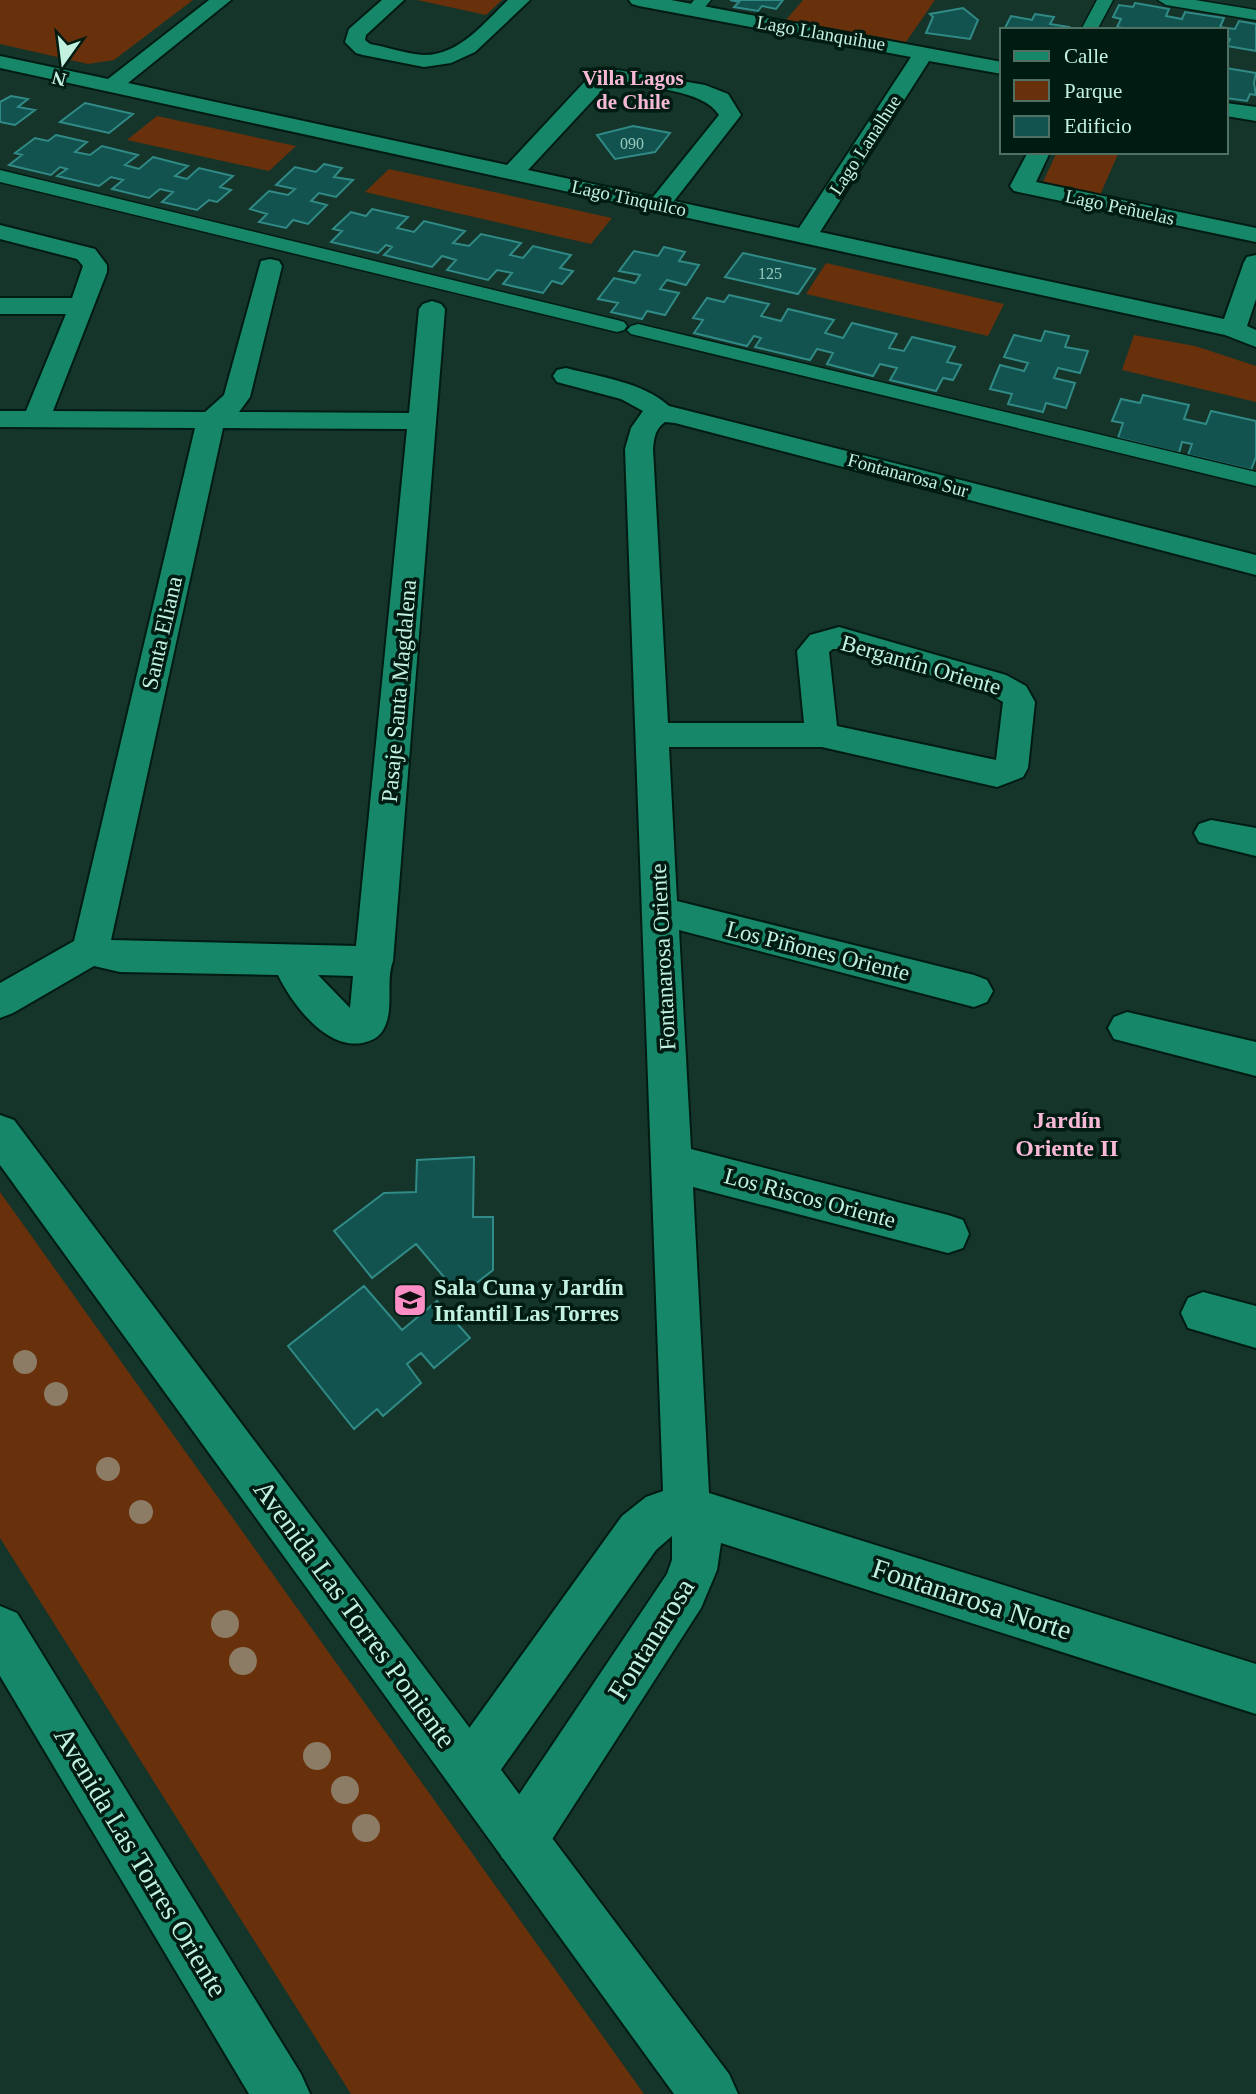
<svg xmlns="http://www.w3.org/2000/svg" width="1256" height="2094" viewBox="0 0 1256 2094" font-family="'Times New Roman',serif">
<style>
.green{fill:#68310b}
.building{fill:#125350;stroke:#308a85;stroke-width:2}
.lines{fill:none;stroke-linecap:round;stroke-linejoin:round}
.service-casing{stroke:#001b12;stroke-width:3}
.minor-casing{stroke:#001b12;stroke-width:4}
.tertiary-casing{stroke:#001b12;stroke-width:4}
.service{fill:#178769;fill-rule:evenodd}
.minor{fill:#178769;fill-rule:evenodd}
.tertiary{fill:#178769;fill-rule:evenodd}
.tree{fill:#8c7b65}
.labels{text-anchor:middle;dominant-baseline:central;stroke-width:7;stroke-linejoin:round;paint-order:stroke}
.far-number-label{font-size:16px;fill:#97cabb}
.far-street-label{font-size:19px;fill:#c3f1df;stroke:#001b12}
.far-neighbourhood-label{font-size:21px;font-weight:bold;fill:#f7b9d6;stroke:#001b12}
.street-label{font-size:23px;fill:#c3f1df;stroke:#001b12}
.poi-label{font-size:23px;font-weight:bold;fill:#c3f1df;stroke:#001b12;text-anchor:start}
.neighbourhood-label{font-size:24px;font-weight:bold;fill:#f7b9d6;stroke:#001b12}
.near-street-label{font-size:28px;fill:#c3f1df;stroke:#001b12}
</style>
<rect width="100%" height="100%" fill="#15342a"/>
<path class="green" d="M 0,0 L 193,0 L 114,60 L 88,64 L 0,44 Z
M 417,0 L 502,0 L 486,15 Z
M 803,0 L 935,0 L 906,42 L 786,20 Z
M 157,116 L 296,146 L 269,171 L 127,140 Z
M 1057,152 L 1119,152 L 1100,195 L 1042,184 Z
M 389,169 L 612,218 L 591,244 L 365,192 Z
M 826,263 L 1004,304 L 988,336 L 806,294 Z
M 1134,335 L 1195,346 L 1256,366 L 1256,402 L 1122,370 Z
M 0,1192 L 644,2094 L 351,2094 L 0,1538 Z"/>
<path class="building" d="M 730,0 L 783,0 L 776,9 L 762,6 L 758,11 L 734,7 L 739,2 Z
M 1135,3 L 1169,9 L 1166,16 L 1182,19 L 1185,12 L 1224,18 L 1220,27 L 1235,29 L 1239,21 L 1256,24 L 1256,51 L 1227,46 L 1230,39 L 1226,38 L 1226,30 L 1135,30 L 1117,27 L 1121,19 L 1113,17 L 1119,5 L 1133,7 Z
M 963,8 L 978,20 L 970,39 L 926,33 L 933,17 L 930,14 Z
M 1035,14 L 1054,17 L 1050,24 L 1069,27 L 1067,30 L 1004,30 L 1011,16 L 1032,20 Z
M 1226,68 L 1256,73 L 1254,83 L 1256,95 L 1250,94 L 1247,101 L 1226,98 Z
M 11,96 L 28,99 L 18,107 L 35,110 L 15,125 L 0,122 L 0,102 Z
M 85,103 L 133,114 L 109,133 L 60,122 Z
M 633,126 L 670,133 L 655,152 L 615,159 L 597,135 Z
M 56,135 L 87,142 L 75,152 L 90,155 L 102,146 L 138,155 L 125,165 L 139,169 L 153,157 L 188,166 L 175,176 L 187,179 L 199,168 L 233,176 L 220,187 L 231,190 L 217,202 L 209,200 L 197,210 L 162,202 L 173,192 L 160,189 L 149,198 L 112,189 L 123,180 L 111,177 L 99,186 L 57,176 L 67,169 L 60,167 L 51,175 L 9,165 L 22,155 L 15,153 L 35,138 L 48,141 Z
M 324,164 L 342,168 L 334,177 L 353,180 L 336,197 L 319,193 L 311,201 L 327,205 L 308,224 L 293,220 L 286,228 L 259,222 L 267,214 L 250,209 L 269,191 L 288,195 L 295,189 L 276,185 L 295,167 L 316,172 Z
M 372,209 L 408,217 L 397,228 L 414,232 L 424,221 L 465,231 L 453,243 L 469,246 L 481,234 L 521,243 L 510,255 L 523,258 L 533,246 L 571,255 L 560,268 L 573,271 L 562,284 L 552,281 L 543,293 L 503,284 L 512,273 L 497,270 L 488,280 L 447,270 L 456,260 L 442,256 L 432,267 L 384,255 L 392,247 L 386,245 L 378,253 L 331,242 L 342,231 L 333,229 L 351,212 L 366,216 Z
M 664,247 L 685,252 L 679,261 L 699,265 L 686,285 L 667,280 L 660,289 L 679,293 L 665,315 L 647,311 L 642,319 L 611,312 L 618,303 L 598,299 L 614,278 L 635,283 L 640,275 L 619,271 L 634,251 L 658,256 Z
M 743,253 L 815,269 L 798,294 L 725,277 Z
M 729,295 L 769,304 L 761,316 L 781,321 L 788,309 L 834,320 L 825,333 L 843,338 L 852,323 L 897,334 L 889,348 L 904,351 L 912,337 L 955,347 L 947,362 L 961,365 L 953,380 L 943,378 L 936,391 L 890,380 L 897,368 L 880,364 L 873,376 L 827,364 L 833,353 L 817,349 L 810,360 L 755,347 L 761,338 L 754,336 L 747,346 L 694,333 L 703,320 L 693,318 L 707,298 L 724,302 Z
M 1045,331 L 1069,336 L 1065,347 L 1088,351 L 1080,373 L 1058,368 L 1054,378 L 1075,383 L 1066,408 L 1046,403 L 1043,412 L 1008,404 L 1012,394 L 990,389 L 1000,365 L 1024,371 L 1028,363 L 1004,357 L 1014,335 L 1041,341 Z
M 1143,395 L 1189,405 L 1184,419 L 1206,424 L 1211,411 L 1256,421 L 1256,457 L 1251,470 L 1188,455 L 1192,444 L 1182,442 L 1179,453 L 1118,438 L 1123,423 L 1112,421 L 1121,399 L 1140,403 Z
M 474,1157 L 473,1217 L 493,1217 L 493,1270 L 460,1296 L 416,1244 L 372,1278 L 334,1231 L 384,1193 L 416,1192 L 417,1160 Z
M 364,1286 L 402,1330 L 437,1301 L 470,1338 L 434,1368 L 421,1353 L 407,1364 L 421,1383 L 383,1416 L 377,1409 L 354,1429 L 288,1346 Z"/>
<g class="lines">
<g class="service-casing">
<path id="service" d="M 694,0 L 711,0 L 700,13 L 694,15 L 686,10 Z
M 1097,0 L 1113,0 L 1097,30 L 1081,30 Z
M 1158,0 L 1195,0 L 1256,10 L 1256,20 L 1166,5 Z
M 0,170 L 617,320 L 624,322 L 627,326 L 624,330 L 617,332 L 0,182 Z
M 638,324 L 1256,472 L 1256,486 L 631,334 L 627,330 L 631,326 Z"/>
</g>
<g class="minor-casing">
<path id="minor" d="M 209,0 L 231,0 L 128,83 L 507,165 L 590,76 L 617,70 L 705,85 L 728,94 L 741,115 L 674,201 L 799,228 L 911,57 L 639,6 L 632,4 L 629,0 L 671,0 L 1002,62 L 1002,74 L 929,61 L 820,232 L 1224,319 L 1244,262 L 1247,257 L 1256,255 L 1256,299 L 1247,326 L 1256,330 L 1256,347 L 1225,335 L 0,68 L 0,56 L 108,79 ZM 617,82 C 646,88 703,89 719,115 L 653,197 L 528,170 L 606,86 Z
M 382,0 L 404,0 L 366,35 L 365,40 L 370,44 C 387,47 406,54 423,55 C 459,56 485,22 508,0 L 530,0 L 475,52 L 451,63 L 424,67 L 363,55 L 356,53 L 345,42 L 349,29 Z
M 1226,103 L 1256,107 L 1256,121 L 1226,116 Z
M 1028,152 L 1050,152 L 1036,182 L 1256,228 L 1256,242 L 1014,191 L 1010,186 Z
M 0,225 L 95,249 L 107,265 L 107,272 L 53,411 L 205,412 L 224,395 L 261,261 L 270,259 L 279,261 L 282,266 L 250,397 L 239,412 L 409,413 L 419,309 L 423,304 L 432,301 L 441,304 L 445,309 L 393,961 C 385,982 395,1010 383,1030 C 379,1037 373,1040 366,1042 C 328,1053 292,1004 278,975 L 120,972 L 94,966 L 13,1013 L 0,1018 L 0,983 L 74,941 L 195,428 L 0,427 L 0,411 L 26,411 L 66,314 L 0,314 L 0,298 L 72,298 L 83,266 L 77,259 L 0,239 ZM 223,428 L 407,429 L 356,946 L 111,940 ZM 318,975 L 353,976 L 350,1008 Z
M 566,368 C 600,377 642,382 669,406 L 1256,555 L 1256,575 L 675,423 L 665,422 C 655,429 654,438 653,449 L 668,723 L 804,723 L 797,651 L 810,635 L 839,627 L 1006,675 L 1026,686 L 1035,702 L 1028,768 L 1023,777 L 997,787 L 822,747 L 669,747 L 677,901 L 974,975 L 987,980 L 993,991 L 987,1002 L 974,1007 L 679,930 L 691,1149 L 948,1215 L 963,1220 L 969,1234 L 963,1248 L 948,1253 L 693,1187 L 709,1493 L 1256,1664 L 1256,1714 L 721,1543 L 717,1570 L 701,1608 L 540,1858 L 521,1865 L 502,1858 L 495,1839 L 502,1820 L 667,1574 L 672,1560 L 672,1536 L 656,1550 L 488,1788 L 470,1796 L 452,1788 L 444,1770 L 452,1752 L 622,1516 L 646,1497 L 663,1491 L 625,449 L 631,428 L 643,411 L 621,399 L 557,382 L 553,376 L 557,370 ZM 833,649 L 839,649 L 984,691 L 1003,702 L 996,760 L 837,726 L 829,652 Z
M 1211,820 L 1256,828 L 1256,856 L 1199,842 L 1194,833 L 1199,824 Z
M 1127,1012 L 1256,1042 L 1256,1076 L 1114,1039 L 1108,1028 L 1114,1017 Z
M 1203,1292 L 1256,1306 L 1256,1348 L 1188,1328 L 1181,1313 L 1188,1298 Z"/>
</g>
<g class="tertiary-casing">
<path id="tertiary" d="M 0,1115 L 14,1120 L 729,2074 L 738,2094 L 674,2094 L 0,1165 Z
M 0,1606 L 17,1613 L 301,2074 L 310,2094 L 249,2094 L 0,1676 Z"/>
</g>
<use href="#service" class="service"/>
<use href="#minor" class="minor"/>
<use href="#tertiary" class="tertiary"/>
</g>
<g class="tree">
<circle cx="25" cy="1362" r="12"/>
<circle cx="56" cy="1394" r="12"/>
<circle cx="108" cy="1469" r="12"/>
<circle cx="141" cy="1512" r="12"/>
<circle cx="225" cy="1624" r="14"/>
<circle cx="243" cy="1661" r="14"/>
<circle cx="317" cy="1756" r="14"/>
<circle cx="345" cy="1790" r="14"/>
<circle cx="366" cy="1828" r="14"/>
</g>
<defs>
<g id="school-square" transform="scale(1.75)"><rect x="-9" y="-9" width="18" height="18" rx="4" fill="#fb8fc5" stroke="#001b12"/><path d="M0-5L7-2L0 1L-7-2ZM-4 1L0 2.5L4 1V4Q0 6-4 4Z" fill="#111"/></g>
</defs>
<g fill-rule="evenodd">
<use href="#school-square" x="410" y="1300"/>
</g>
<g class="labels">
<g class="far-number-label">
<text x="632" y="143">090</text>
<text x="770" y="273">125</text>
</g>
<g class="far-street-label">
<text transform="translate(821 33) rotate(10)">Lago Llanquihue</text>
<text transform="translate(865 145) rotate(-57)">Lago Lanalhue</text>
<text transform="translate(629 198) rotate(12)">Lago Tinquilco</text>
<text transform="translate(1120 207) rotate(12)">Lago Peñuelas</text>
<text transform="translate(908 475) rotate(15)">Fontanarosa Sur</text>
</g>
<g class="far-neighbourhood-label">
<text x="633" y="78">Villa Lagos<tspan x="633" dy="24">de Chile</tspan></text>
</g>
<g class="street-label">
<text transform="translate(162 633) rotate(-77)">Santa Eliana</text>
<text transform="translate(921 665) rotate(16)">Bergantín Oriente</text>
<text transform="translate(399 691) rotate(-85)">Pasaje Santa Magdalena</text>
<text transform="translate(818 951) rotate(14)">Los Piñones Oriente</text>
<text transform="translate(663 957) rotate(-93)">Fontanarosa Oriente</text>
<text transform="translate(810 1198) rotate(15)">Los Riscos Oriente</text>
</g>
<g class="poi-label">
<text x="434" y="1287">Sala Cuna y Jardín<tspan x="434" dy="26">Infantil Las Torres</tspan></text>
</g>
<g class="neighbourhood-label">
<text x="1067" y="1120">Jardín<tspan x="1067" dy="28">Oriente II</tspan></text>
</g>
<g class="near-street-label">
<text transform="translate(972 1599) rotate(18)">Fontanarosa Norte</text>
<text transform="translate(355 1614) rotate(54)">Avenida Las Torres Poniente</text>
<text transform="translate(651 1639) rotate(-58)">Fontanarosa</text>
<text transform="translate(141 1862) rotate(59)">Avenida Las Torres Oriente</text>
</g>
</g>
<rect x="1000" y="28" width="228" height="126" fill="#001b12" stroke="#4e7164" stroke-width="2"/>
<rect x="1014" y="51" width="35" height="10" fill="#178769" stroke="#4e7164" stroke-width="2"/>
<text x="1064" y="63" font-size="21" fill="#c3f1df">Calle</text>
<rect x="1014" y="80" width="35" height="21" fill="#68310b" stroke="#4e7164" stroke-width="2"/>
<text x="1064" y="98" font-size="21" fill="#c3f1df">Parque</text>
<rect x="1014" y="116" width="35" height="21" fill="#125350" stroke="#4e7164" stroke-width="2"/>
<text x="1064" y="133" font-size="21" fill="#c3f1df">Edificio</text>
<g transform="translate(63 63) rotate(194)" stroke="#001b12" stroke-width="5" paint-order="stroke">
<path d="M0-5L12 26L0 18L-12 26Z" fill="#c3f1df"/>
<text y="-10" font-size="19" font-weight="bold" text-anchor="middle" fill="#c3f1df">N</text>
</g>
</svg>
